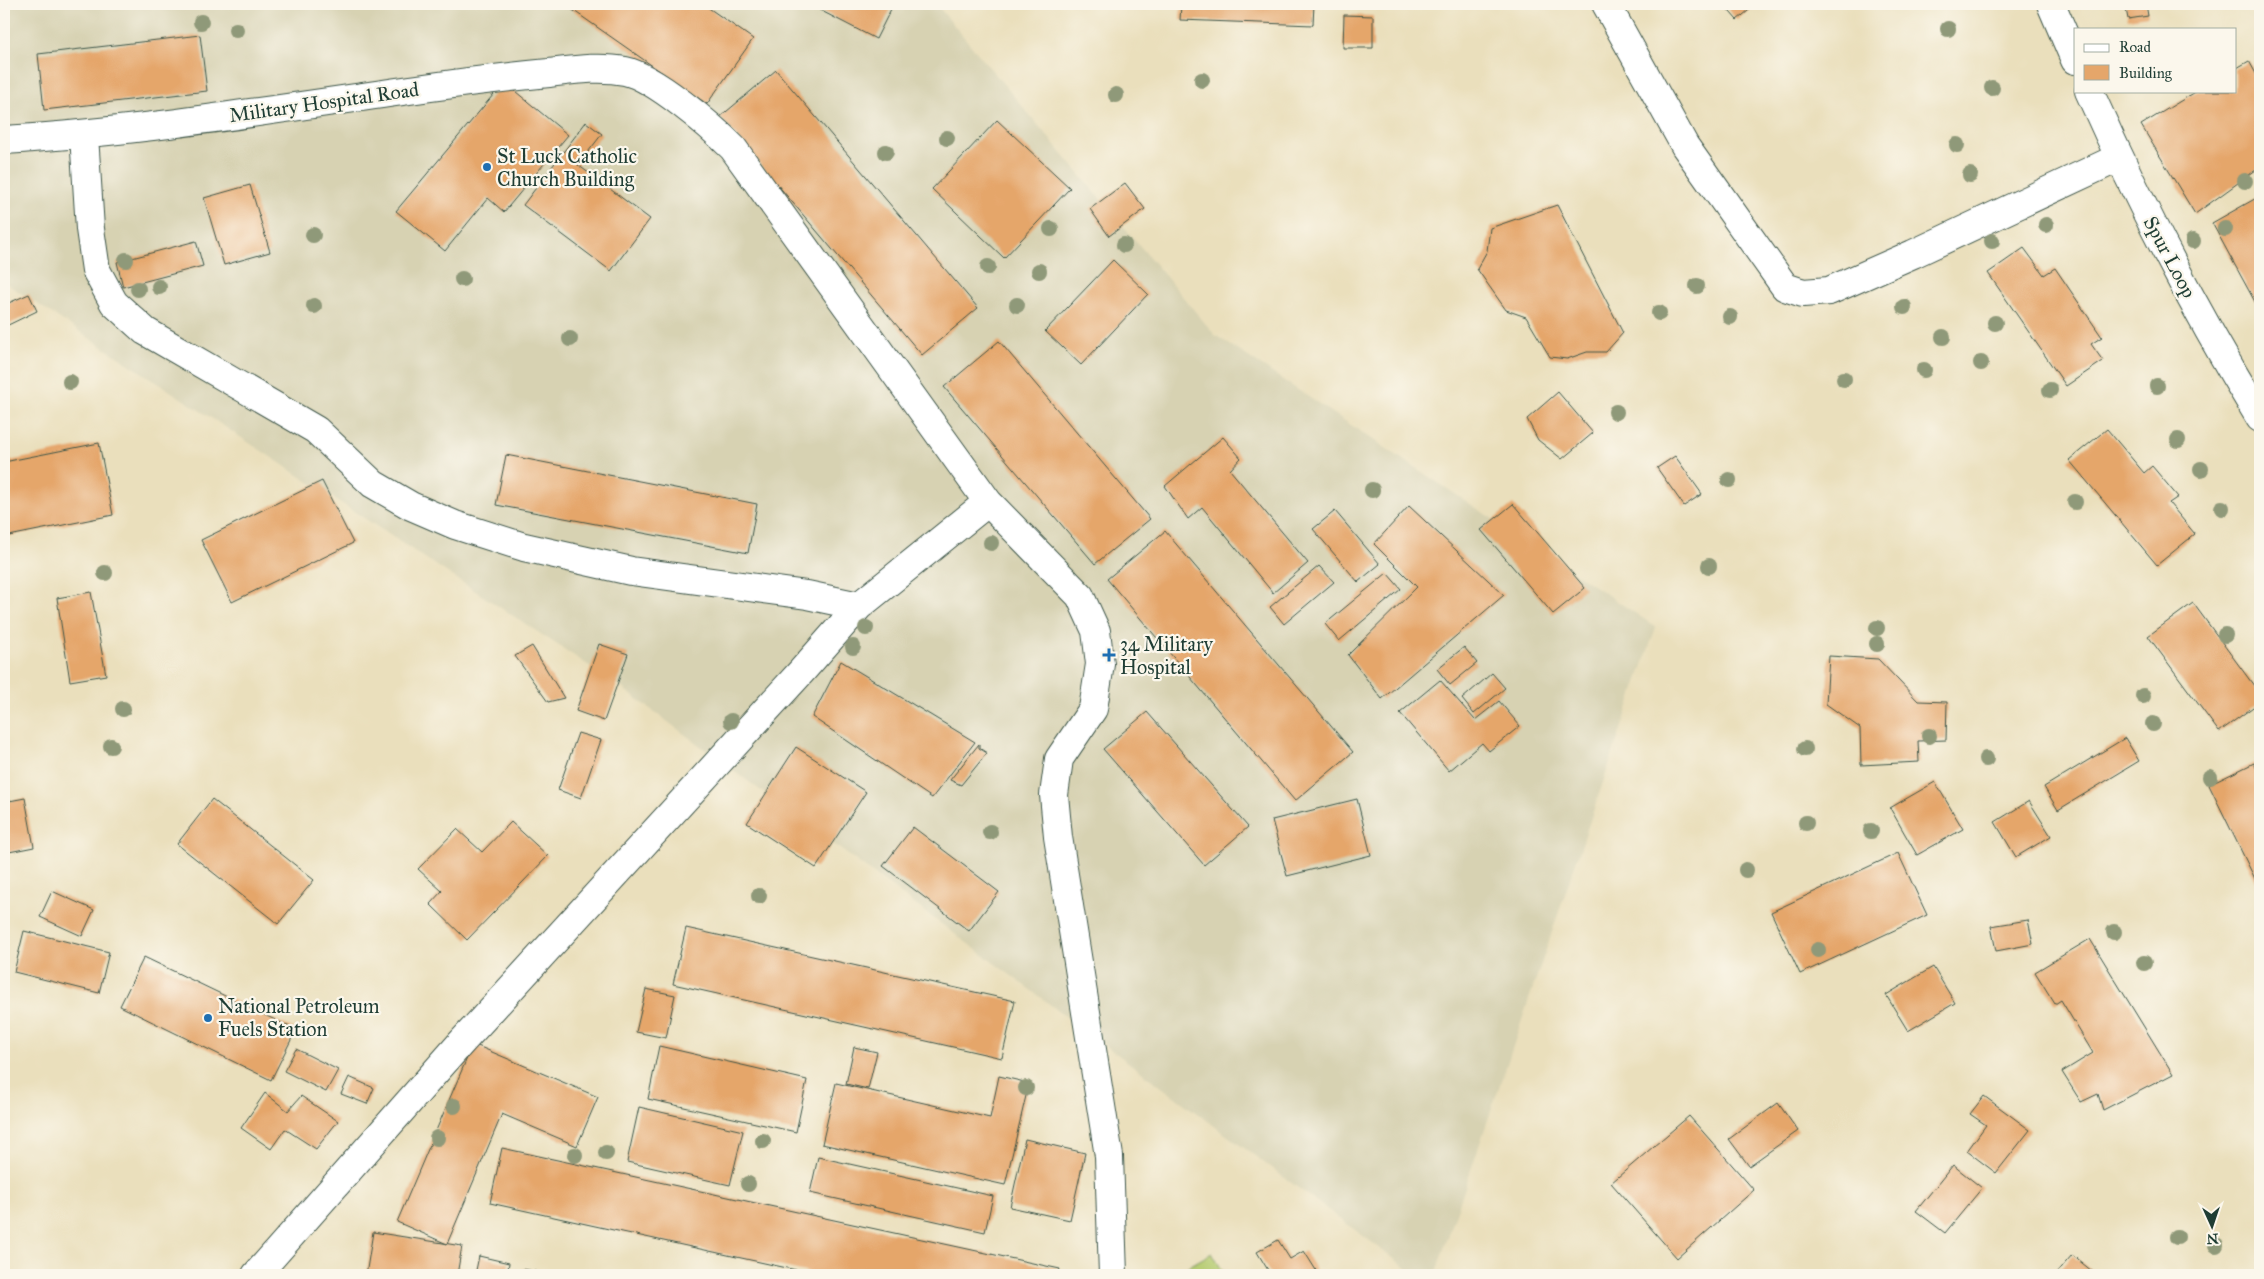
<svg xmlns="http://www.w3.org/2000/svg" width="2264" height="1279" viewBox="0 0 2264 1279" font-family="'IM FELL Great Primer',serif">
<style>
.built{fill:#d7d2b2}
.green{fill:#b5cb70;stroke:#6a8452}
.building{fill:#e5a66a}
.lines{fill:none;stroke-linecap:round;stroke-linejoin:round}
.street-casing{stroke:#3d5548;stroke-width:30}
.secondary-casing{stroke:#3d5548;stroke-width:30}
.street{stroke:#fff;stroke-width:28}
.secondary{stroke:#fff;stroke-width:28}
.tree{fill:#8f9979}
.poi-dot{fill:#1f6fb2;stroke:#fbf7ec;stroke-width:2}
.labels{text-anchor:middle;dominant-baseline:central;stroke-width:4.5;stroke-linejoin:round;paint-order:stroke}
.street-label{font-size:20px;fill:#1f3d34;stroke:#fbf7ec}
.poi-label{font-size:20px;fill:#1f3d34;stroke:#fbf7ec;text-anchor:start}
</style>
<rect width="100%" height="100%" fill="#fbf7ec"/>
<filter id="ink" filterUnits="userSpaceOnUse"><feTurbulence type="fractalNoise" baseFrequency=".02" numOctaves="2"/><feDisplacementMap in="SourceGraphic" scale="10" xChannelSelector="R" yChannelSelector="G"/><feConvolveMatrix kernelMatrix="1 2 1 2 8 2 1 2 1" color-interpolation-filters="sRGB"/></filter>
<filter id="wash" filterUnits="userSpaceOnUse"><feTurbulence type="fractalNoise" baseFrequency=".0096" numOctaves="4" result="noise"/><feDisplacementMap in="SourceGraphic" scale="20" xChannelSelector="R" yChannelSelector="G"/><feGaussianBlur stdDeviation="1.12" result="paint"/><feColorMatrix in="noise" values="0 0 0 0 0 0 0 0 0 0 0 0 0 0 0 0 0 1.4 0 .05"/><feComposite in="paint" operator="in"/></filter>
<g filter="url(#wash)">
<rect width="100%" height="100%" fill="#eadfbc"/>
<path class="built" d="M 4,4 L 936,4 L 1215,335 L 1656,627 L 1435,1275 L 1416,1275 L 614,682 L 4,282 Z"/>
<path class="green" d="M 1212,1253 L 1225,1275 L 1173,1275 Z"/>
<g id="blocks">
<path class="building" d="M 564,4 L 703,4 L 753,39 L 707,104 Z
M 808,4 L 885,4 L 892,7 L 876,39 Z
M 1181,4 L 1314,4 L 1313,25 L 1180,20 Z
M 1723,4 L 1752,4 L 1754,6 L 1737,20 Z
M 2125,4 L 2146,4 L 2148,16 L 2128,19 Z
M 1344,15 L 1373,16 L 1373,48 L 1343,48 Z
M 200,35 L 207,91 L 44,110 L 38,54 Z
M 2249,61 L 2260,81 L 2260,167 L 2195,214 L 2141,125 L 2197,91 L 2235,91 L 2235,69 Z
M 776,70 L 978,308 L 922,355 L 720,117 Z
M 504,82 L 568,135 L 504,212 L 488,198 L 445,251 L 396,211 Z
M 997,120 L 1070,188 L 1004,258 L 932,189 Z
M 586,122 L 602,134 L 578,165 L 650,219 L 611,271 L 523,205 Z
M 1125,183 L 1145,209 L 1109,236 L 1090,209 Z
M 250,185 L 270,252 L 224,265 L 204,198 Z
M 2260,196 L 2260,311 L 2212,223 Z
M 1557,205 L 1623,333 L 1606,352 L 1587,352 L 1567,359 L 1550,357 L 1526,317 L 1506,310 L 1477,269 L 1487,251 L 1490,228 Z
M 196,241 L 203,266 L 123,287 L 117,262 Z
M 2024,248 L 2044,275 L 2055,268 L 2102,337 L 2091,344 L 2103,361 L 2066,386 L 1988,273 Z
M 1113,260 L 1148,294 L 1081,365 L 1045,331 Z
M 29,294 L 37,311 L 4,327 L 4,305 Z
M 999,341 L 1150,519 L 1095,564 L 944,387 Z
M 1558,392 L 1593,433 L 1562,459 L 1538,440 L 1527,419 Z
M 2107,429 L 2144,473 L 2152,466 L 2178,497 L 2169,503 L 2195,534 L 2157,565 L 2069,460 Z
M 1223,437 L 1241,458 L 1230,470 L 1308,563 L 1273,593 L 1202,507 L 1188,519 L 1165,486 Z
M 99,443 L 113,515 L 4,537 L 4,462 Z
M 506,455 L 757,504 L 748,553 L 496,505 Z
M 1675,456 L 1702,494 L 1684,506 L 1657,468 Z
M 322,481 L 353,543 L 232,602 L 201,540 Z
M 1513,504 L 1585,588 L 1553,614 L 1481,530 Z
M 1409,506 L 1504,595 L 1382,699 L 1348,655 L 1417,587 L 1374,544 Z
M 1335,511 L 1380,564 L 1358,582 L 1313,529 Z
M 1165,531 L 1353,752 L 1295,801 L 1107,579 Z
M 1319,566 L 1334,582 L 1284,624 L 1270,607 Z
M 1387,573 L 1401,589 L 1339,641 L 1325,624 Z
M 91,592 L 106,675 L 70,681 L 57,598 Z
M 2193,603 L 2260,694 L 2260,702 L 2219,732 L 2148,636 Z
M 599,644 L 628,654 L 604,721 L 576,711 Z
M 532,646 L 564,698 L 548,702 L 515,656 Z
M 1464,647 L 1477,663 L 1450,685 L 1437,669 Z
M 1829,656 L 1878,659 L 1918,701 L 1947,702 L 1946,740 L 1918,741 L 1919,762 L 1861,765 L 1860,728 L 1826,704 Z
M 841,661 L 975,742 L 932,798 L 812,717 Z
M 1492,673 L 1505,688 L 1474,714 L 1462,699 Z
M 1440,680 L 1475,720 L 1499,701 L 1520,726 L 1489,751 L 1482,743 L 1449,771 L 1400,713 Z
M 1147,712 L 1248,827 L 1204,865 L 1103,749 Z
M 578,733 L 601,740 L 581,798 L 558,790 Z
M 2125,738 L 2139,761 L 2058,810 L 2044,787 Z
M 979,744 L 979,748 L 987,753 L 961,785 L 950,780 Z
M 796,747 L 866,792 L 816,868 L 747,823 Z
M 2254,763 L 2260,776 L 2260,889 L 2209,785 Z
M 1935,782 L 1963,829 L 1917,855 L 1890,808 Z
M 25,798 L 34,847 L 4,853 L 4,802 Z
M 212,799 L 314,880 L 278,924 L 177,844 Z
M 1357,799 L 1371,855 L 1287,876 L 1272,820 Z
M 2029,801 L 2051,836 L 2016,857 L 1995,822 Z
M 511,822 L 548,856 L 467,940 L 430,904 L 442,891 L 418,869 L 457,829 L 482,852 Z
M 913,827 L 999,892 L 969,931 L 883,866 Z
M 1898,853 L 1927,915 L 1800,974 L 1771,912 Z
M 52,891 L 94,910 L 82,936 L 40,917 Z
M 2028,920 L 2033,944 L 1996,951 L 1991,926 Z
M 686,928 L 1015,1001 L 1002,1058 L 673,984 Z
M 24,931 L 109,952 L 99,993 L 14,972 Z
M 2090,939 L 2173,1074 L 2103,1110 L 2098,1094 L 2081,1102 L 2062,1072 L 2093,1053 L 2061,1000 L 2055,1004 L 2035,972 Z
M 144,957 L 296,1030 L 271,1080 L 120,1006 Z
M 1933,967 L 1955,1003 L 1908,1031 L 1886,995 Z
M 646,989 L 675,995 L 666,1038 L 636,1032 Z
M 473,1044 L 598,1097 L 577,1146 L 502,1114 L 447,1244 L 397,1222 Z
M 659,1046 L 807,1080 L 796,1132 L 648,1099 Z
M 854,1047 L 877,1052 L 868,1089 L 846,1084 Z
M 296,1049 L 338,1070 L 326,1092 L 284,1071 Z
M 999,1076 L 1029,1083 L 1005,1185 L 822,1144 L 836,1083 L 990,1118 Z
M 349,1077 L 374,1088 L 367,1104 L 341,1094 Z
M 265,1093 L 288,1111 L 301,1096 L 338,1121 L 316,1149 L 285,1129 L 271,1149 L 241,1128 Z
M 1984,1096 L 2030,1130 L 1996,1173 L 1967,1151 L 1986,1125 L 1970,1114 Z
M 1778,1103 L 1798,1131 L 1749,1166 L 1729,1139 Z
M 639,1107 L 743,1131 L 730,1185 L 627,1162 Z
M 1689,1116 L 1754,1190 L 1677,1258 L 1611,1183 Z
M 1025,1139 L 1085,1153 L 1070,1220 L 1010,1207 Z
M 502,1148 L 1060,1269 L 1058,1275 L 819,1275 L 490,1203 Z
M 818,1157 L 993,1196 L 985,1232 L 810,1193 Z
M 1953,1165 L 1982,1188 L 1945,1233 L 1916,1211 Z
M 373,1232 L 462,1246 L 457,1275 L 366,1275 Z
M 1278,1240 L 1290,1259 L 1304,1251 L 1319,1275 L 1271,1275 L 1257,1252 Z
M 2072,1255 L 2097,1275 L 2055,1275 Z
M 479,1256 L 509,1263 L 507,1275 L 475,1275 Z
M 523,1269 L 550,1274 L 550,1275 L 521,1275 Z"/>
</g>
</g>
<g filter="url(#ink)">
<use href="#blocks" fill-opacity="0" stroke="#3d5548" stroke-width="1"/>
<g class="lines">
<g class="street-casing">
<path id="street" d="M 1606,4 L 1685,146 L 1785,287 L 1803,293 L 1829,291 L 1913,254 L 2118,158
M 84,135 L 90,229 L 96,270 L 114,303 L 145,331 L 316,430 L 373,484 L 411,506 L 455,525 L 524,547 L 631,571 L 807,595 L 859,606
M 4,140 C 145,131 284,108 424,88 C 466,82 507,77 549,73 C 574,70 600,66 625,71 C 654,77 711,126 733,148 L 988,502 L 1080,596 L 1096,631 L 1100,664 L 1093,709 L 1059,759 L 1054,795 L 1058,837 L 1109,1156 L 1113,1275
M 256,1275 L 460,1044 L 801,672 L 859,606 L 988,502"/>
</g>
<g class="secondary-casing">
<path id="secondary" d="M 2051,4 L 2075,60
M 2089,91 C 2139,203 2196,313 2260,418"/>
</g>
<use href="#street" class="street"/>
<use href="#secondary" class="secondary"/>
</g>
<g class="tree">
<circle cx="201" cy="22" r="8"/>
<circle cx="1948" cy="29" r="8"/>
<circle cx="236" cy="30" r="8"/>
<circle cx="1202" cy="80" r="8"/>
<circle cx="1992" cy="88" r="8"/>
<circle cx="1116" cy="95" r="8"/>
<circle cx="947" cy="138" r="8"/>
<circle cx="1957" cy="145" r="8"/>
<circle cx="886" cy="152" r="8"/>
<circle cx="1970" cy="175" r="8"/>
<circle cx="2245" cy="181" r="8"/>
<circle cx="2046" cy="225" r="8"/>
<circle cx="1051" cy="229" r="8"/>
<circle cx="2225" cy="229" r="8"/>
<circle cx="313" cy="235" r="8"/>
<circle cx="1992" cy="241" r="8"/>
<circle cx="2193" cy="241" r="8"/>
<circle cx="1124" cy="245" r="8"/>
<circle cx="126" cy="260" r="8"/>
<circle cx="988" cy="267" r="8"/>
<circle cx="1039" cy="271" r="8"/>
<circle cx="462" cy="279" r="8"/>
<circle cx="1697" cy="286" r="8"/>
<circle cx="159" cy="287" r="8"/>
<circle cx="138" cy="289" r="8"/>
<circle cx="1017" cy="305" r="8"/>
<circle cx="314" cy="306" r="8"/>
<circle cx="1904" cy="307" r="8"/>
<circle cx="1659" cy="313" r="8"/>
<circle cx="1730" cy="317" r="8"/>
<circle cx="1995" cy="323" r="8"/>
<circle cx="1943" cy="337" r="8"/>
<circle cx="570" cy="339" r="8"/>
<circle cx="1981" cy="363" r="8"/>
<circle cx="1924" cy="370" r="8"/>
<circle cx="1844" cy="379" r="8"/>
<circle cx="70" cy="382" r="8"/>
<circle cx="2157" cy="386" r="8"/>
<circle cx="2050" cy="390" r="8"/>
<circle cx="1616" cy="412" r="8"/>
<circle cx="2178" cy="440" r="8"/>
<circle cx="2201" cy="469" r="8"/>
<circle cx="1729" cy="480" r="8"/>
<circle cx="1372" cy="490" r="8"/>
<circle cx="2075" cy="502" r="8"/>
<circle cx="2222" cy="508" r="8"/>
<circle cx="991" cy="543" r="8"/>
<circle cx="1709" cy="566" r="8"/>
<circle cx="105" cy="573" r="8"/>
<circle cx="866" cy="628" r="8"/>
<circle cx="1877" cy="628" r="8"/>
<circle cx="2225" cy="635" r="8"/>
<circle cx="1877" cy="644" r="8"/>
<circle cx="853" cy="647" r="8"/>
<circle cx="2143" cy="696" r="8"/>
<circle cx="123" cy="709" r="8"/>
<circle cx="731" cy="721" r="8"/>
<circle cx="2153" cy="724" r="8"/>
<circle cx="1929" cy="736" r="8"/>
<circle cx="111" cy="746" r="8"/>
<circle cx="1805" cy="749" r="8"/>
<circle cx="1986" cy="759" r="8"/>
<circle cx="2210" cy="777" r="8"/>
<circle cx="1806" cy="823" r="8"/>
<circle cx="1871" cy="831" r="8"/>
<circle cx="990" cy="832" r="8"/>
<circle cx="1746" cy="870" r="8"/>
<circle cx="759" cy="896" r="8"/>
<circle cx="2114" cy="932" r="8"/>
<circle cx="1818" cy="950" r="8"/>
<circle cx="2144" cy="963" r="8"/>
<circle cx="1026" cy="1088" r="8"/>
<circle cx="454" cy="1106" r="8"/>
<circle cx="437" cy="1138" r="8"/>
<circle cx="763" cy="1141" r="8"/>
<circle cx="606" cy="1153" r="8"/>
<circle cx="575" cy="1155" r="8"/>
<circle cx="748" cy="1184" r="8"/>
<circle cx="2177" cy="1237" r="8"/>
<circle cx="2216" cy="1245" r="8"/>
</g>
</g>
<g class="poi-dot">
<circle cx="487" cy="167" r="5"/>
<path d="M1106.5 647.5h5v5h5v5h-5v5h-5v-5h-5v-5h5z"/>
<circle cx="208" cy="1018" r="5"/>
</g>
<g class="labels">
<g class="street-label">
<text transform="translate(324 102) rotate(-8)">Military Hospital Road</text>
<text transform="translate(2170 257) rotate(62)">Spur Loop</text>
</g>
<g class="poi-label">
<text x="497" y="156">St Luck Catholic<tspan x="497" dy="23">Church Building</tspan></text>
<text x="1120" y="644">34 Military<tspan x="1120" dy="23">Hospital</tspan></text>
<text x="218" y="1006">National Petroleum<tspan x="218" dy="23">Fuels Station</tspan></text>
</g>
</g>
<rect width="2264" height="1279" fill="none" stroke="#fbf7ec" stroke-width="20"/>
<rect x="2074" y="28" width="162" height="65" fill="#fbf7ec" stroke="#a3ada2"/>
<rect x="2084" y="44" width="25" height="8" fill="#ffffff" stroke="#a3ada2"/>
<text x="2119" y="52" font-size="15" fill="#1f3d34">Road</text>
<rect x="2084" y="65" width="25" height="15" fill="#e5a66a" stroke="#a3ada2"/>
<text x="2119" y="78" font-size="15" fill="#1f3d34">Building</text>
<g transform="translate(2212 1226) rotate(177)" stroke="#fbf7ec" stroke-width="4" paint-order="stroke">
<path d="M0-4L9 19L0 12L-9 19Z" fill="#1f3d34"/>
<text y="-8" font-size="14" font-weight="bold" text-anchor="middle" fill="#1f3d34">N</text>
</g>
</svg>
